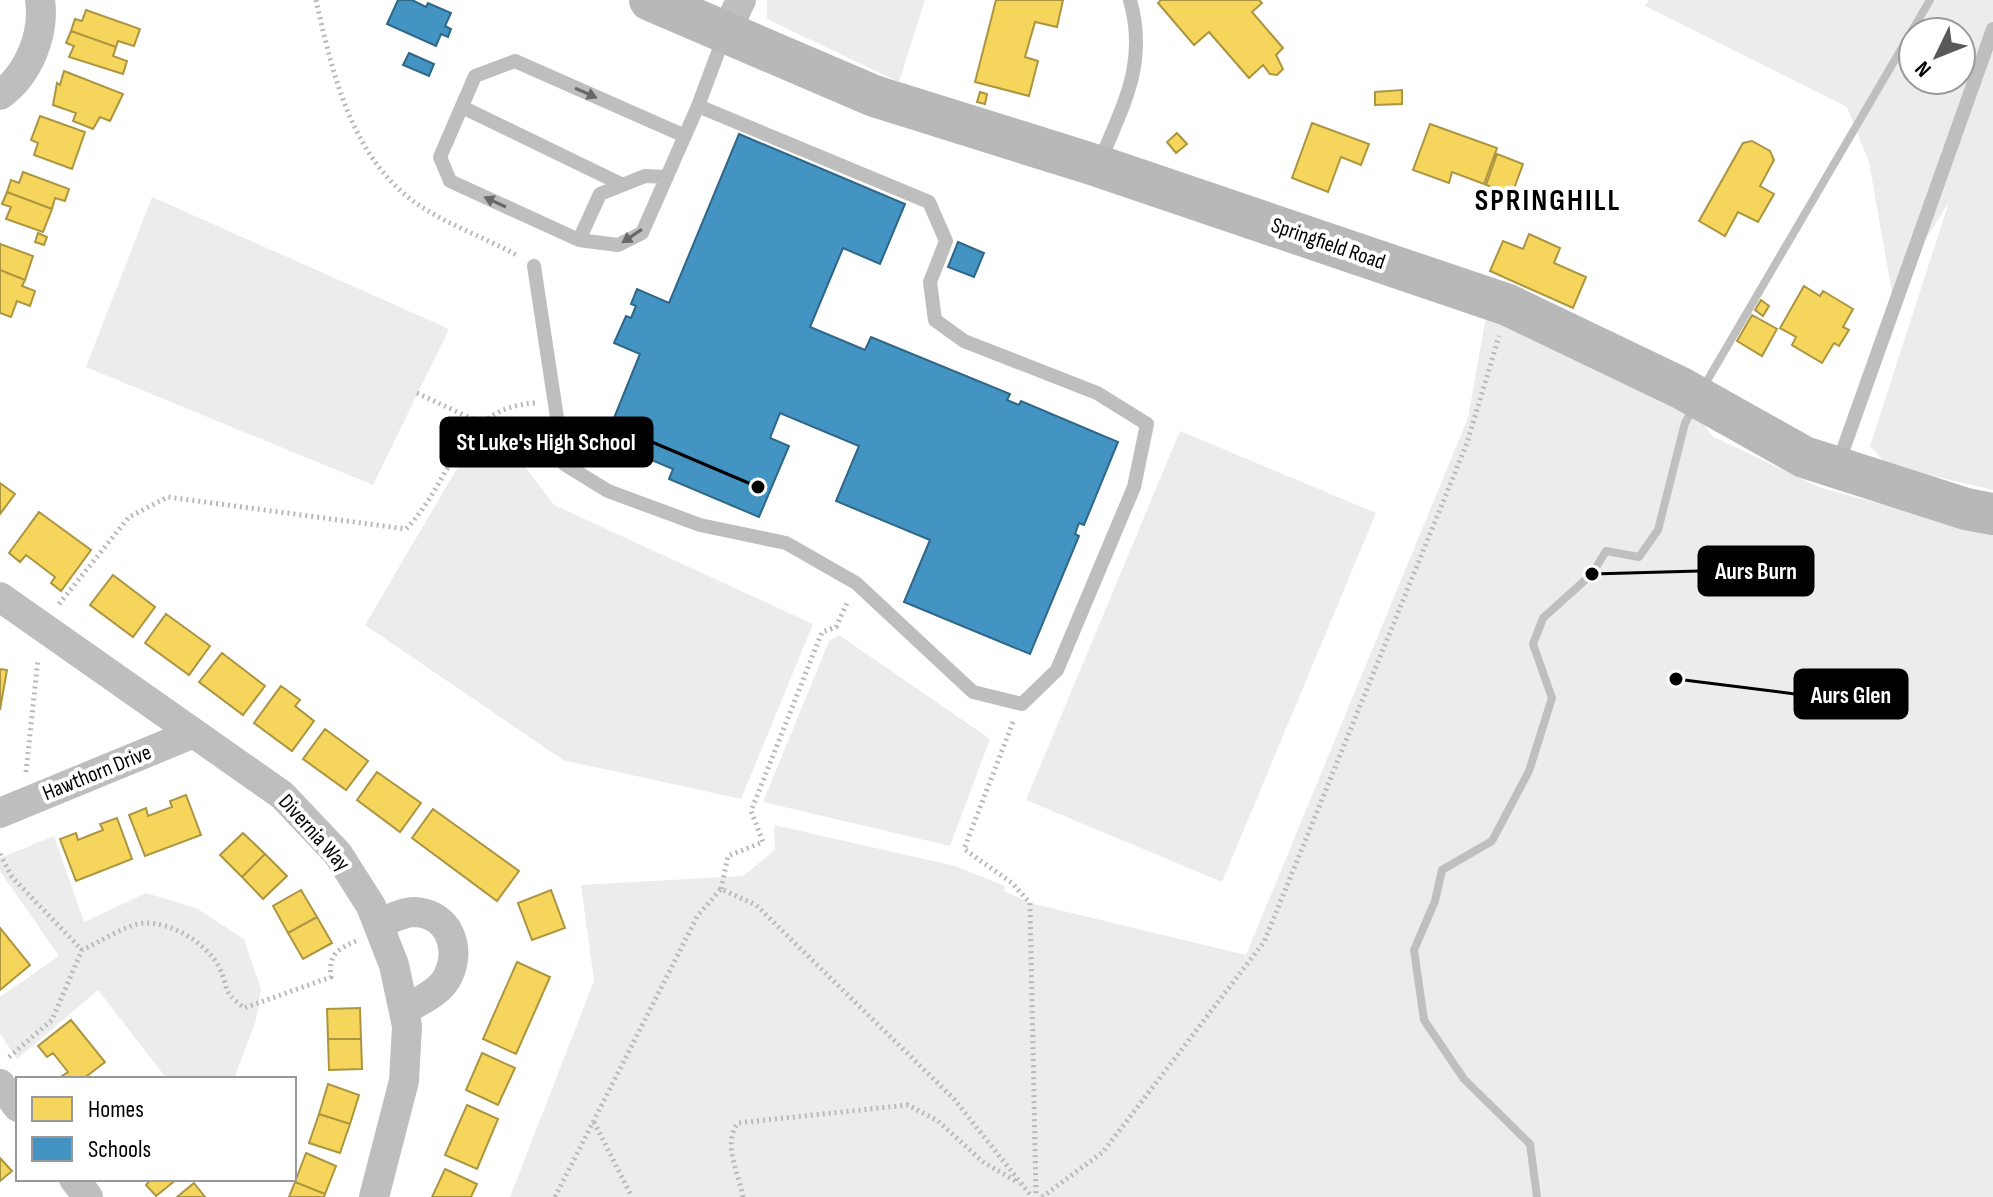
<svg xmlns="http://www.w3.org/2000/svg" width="1993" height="1197" viewBox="0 0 1993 1197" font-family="'Sofia Sans Condensed',sans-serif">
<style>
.green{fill:#ececec;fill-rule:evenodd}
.homes{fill:#f6d55c;stroke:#ac9540;stroke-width:2}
.schools{fill:#4393c3;stroke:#2f6788;stroke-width:2}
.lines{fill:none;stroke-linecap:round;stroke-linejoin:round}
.stream{stroke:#bfbfbf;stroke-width:8}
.path{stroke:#b9b9b9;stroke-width:5;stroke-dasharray:2 4;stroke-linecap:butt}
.lane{stroke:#bebebe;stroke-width:14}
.street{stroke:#bebebe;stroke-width:30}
.secondary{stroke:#b8b8b8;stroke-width:42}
.oneway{fill:#686868}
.labels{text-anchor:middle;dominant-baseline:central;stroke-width:8;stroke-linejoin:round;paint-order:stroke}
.street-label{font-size:22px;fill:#000;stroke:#fff}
.district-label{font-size:30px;font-weight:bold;letter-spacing:2px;fill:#000;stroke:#fff}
.leader{fill:none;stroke:#000;stroke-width:3}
.callout-dot{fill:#000;stroke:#fff;stroke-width:3}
.callout{fill:#000;stroke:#000;stroke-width:3}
.callout-label{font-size:24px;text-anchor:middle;font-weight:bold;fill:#fff}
</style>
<rect width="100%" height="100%" fill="#fff"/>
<path class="green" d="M 767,0 L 925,0 L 899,82 L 767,19 Z
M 1649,0 L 1993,0 L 1993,490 L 1887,465 L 1870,446 L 1949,202 L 1892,293 L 1869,162 L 1847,107 L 1645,6 ZM 1913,32 L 1961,32 L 1961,80 L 1913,80 Z
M 152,197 L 449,329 L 373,485 L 86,367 Z
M 1486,316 L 1697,415 L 1712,436 L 1821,488 L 1993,534 L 1993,1197 L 510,1197 L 594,981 L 581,885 L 743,876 L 775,850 L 774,825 L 955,866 L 1005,886 L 1004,891 L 1030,903 L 1246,955 L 1468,418 Z
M 1180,431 L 1376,513 L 1222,882 L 1026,800 Z
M 519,459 L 554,505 L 813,624 L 741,799 L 563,760 L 365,625 L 459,465 Z
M 839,635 L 990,739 L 950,846 L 763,802 L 829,641 Z
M 54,836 L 84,922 L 146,893 L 196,908 L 244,939 L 261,989 L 256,1020 L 234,1079 L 167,1079 L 98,990 L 17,1059 L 0,1034 L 0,997 L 59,956 L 0,871 L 0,858 Z"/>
<path class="homes" d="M 996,0 L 1063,0 L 1057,27 L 1035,22 L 1025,57 L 1038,61 L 1029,96 L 975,82 Z
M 1161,0 L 1259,0 L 1262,3 L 1252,12 L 1283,48 L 1276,55 L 1283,69 L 1277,75 L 1270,74 L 1263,65 L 1249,78 L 1209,32 L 1194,45 L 1158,3 Z
M 86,10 L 140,29 L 134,46 L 118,41 L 116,47 L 71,31 L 75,19 L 82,21 Z
M 71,31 L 116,47 L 113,56 L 127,61 L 123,74 L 69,57 L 74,46 L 66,43 Z
M 64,71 L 123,94 L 110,121 L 100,117 L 93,129 L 73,121 L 76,113 L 53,105 L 57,83 L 60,85 Z
M 1402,90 L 1402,104 L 1375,105 L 1375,92 Z
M 980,92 L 987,94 L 985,104 L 977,102 Z
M 40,116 L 85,132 L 72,169 L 34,155 L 38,143 L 31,140 Z
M 1312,123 L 1369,144 L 1361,165 L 1341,157 L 1328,192 L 1292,178 Z
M 1430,124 L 1497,148 L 1484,184 L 1452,172 L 1449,183 L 1413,170 Z
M 1177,133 L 1187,144 L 1176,153 L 1167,142 Z
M 1752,141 L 1770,151 L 1774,160 L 1760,186 L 1774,194 L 1758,222 L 1738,212 L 1725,236 L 1699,221 L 1743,143 Z
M 1497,154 L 1523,164 L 1512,194 L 1486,185 Z
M 23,172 L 69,189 L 65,201 L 55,198 L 52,209 L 7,192 L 11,180 L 19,183 Z
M 7,192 L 52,209 L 43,232 L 6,219 L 11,207 L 2,204 Z
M 38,233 L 47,237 L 44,245 L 35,242 Z
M 1529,234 L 1560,248 L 1554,263 L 1586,277 L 1573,308 L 1490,271 L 1503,241 L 1523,249 Z
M 0,244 L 33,256 L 25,280 L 0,270 Z
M 0,270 L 25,280 L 22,286 L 35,291 L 30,306 L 17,301 L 11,317 L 0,313 Z
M 1804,286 L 1820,296 L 1823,291 L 1853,309 L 1843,327 L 1849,330 L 1839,346 L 1834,343 L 1822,363 L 1792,345 L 1796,337 L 1780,328 Z
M 1761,300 L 1769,306 L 1763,316 L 1755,310 Z
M 1752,315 L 1777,329 L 1762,356 L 1737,341 Z
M 0,483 L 15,494 L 0,514 Z
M 39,512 L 91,550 L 61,591 L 51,583 L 55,577 L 26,555 L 20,562 L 9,553 Z
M 113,575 L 155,607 L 133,637 L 90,605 Z
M 166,614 L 210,646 L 189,675 L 145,643 Z
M 222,653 L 265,686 L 243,715 L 199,682 Z
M 0,669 L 7,670 L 0,710 Z
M 281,686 L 300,700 L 295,706 L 314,721 L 292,751 L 254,723 Z
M 325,729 L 368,761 L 346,790 L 303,759 Z
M 377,772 L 421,803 L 400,832 L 357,800 Z
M 186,795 L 201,835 L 145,856 L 129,815 L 146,808 L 148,816 L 172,807 L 170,801 Z
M 433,809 L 519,871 L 497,901 L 412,838 Z
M 117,818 L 132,859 L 76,881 L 60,839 L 76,833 L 78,840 L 103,830 L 100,824 Z
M 243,833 L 265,854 L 242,877 L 220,855 Z
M 265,854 L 287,876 L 263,899 L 242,877 Z
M 301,890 L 317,917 L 288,933 L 273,906 Z
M 551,890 L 565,928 L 532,940 L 518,903 Z
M 317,917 L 332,943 L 303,959 L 288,933 Z
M 0,928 L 30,965 L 0,990 Z
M 517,962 L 550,977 L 516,1054 L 483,1039 Z
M 360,1008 L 361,1039 L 328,1039 L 327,1009 Z
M 71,1020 L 105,1062 L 83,1079 L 64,1079 L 62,1076 L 68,1072 L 53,1053 L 47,1057 L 38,1046 Z
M 328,1039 L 361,1039 L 362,1069 L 329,1070 Z
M 482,1053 L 515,1068 L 498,1105 L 466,1090 Z
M 328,1084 L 359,1095 L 350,1124 L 319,1114 Z
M 467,1105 L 498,1119 L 477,1169 L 445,1155 Z
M 319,1114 L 350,1124 L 340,1153 L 309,1143 Z
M 306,1153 L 336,1166 L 325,1194 L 295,1182 Z
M 0,1158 L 12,1171 L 0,1181 Z
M 445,1169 L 477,1184 L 471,1197 L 432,1197 Z
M 151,1179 L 177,1179 L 156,1196 L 146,1185 Z
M 295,1182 L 325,1194 L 324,1197 L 289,1197 Z
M 194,1183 L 205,1197 L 177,1197 Z"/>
<path class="schools" d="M 398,0 L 412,0 L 426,7 L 428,3 L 451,13 L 445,26 L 451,29 L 448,37 L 441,34 L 436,46 L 387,24 Z
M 409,53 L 434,64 L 429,76 L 403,65 Z
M 739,134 L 905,204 L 880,264 L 843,248 L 810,327 L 865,350 L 871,337 L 1010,394 L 1007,400 L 1019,405 L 1021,401 L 1118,442 L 1084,525 L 1079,523 L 1075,534 L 1079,536 L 1030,654 L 904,602 L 930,540 L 836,501 L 859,446 L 780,413 L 770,438 L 789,446 L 759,517 L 669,479 L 673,469 L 628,450 L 624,459 L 601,450 L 640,354 L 614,343 L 626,316 L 631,318 L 636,306 L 631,304 L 637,289 L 669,303 Z
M 958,242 L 984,253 L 974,277 L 948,267 Z"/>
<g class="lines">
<path class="stream" d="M 1704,386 L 1930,0
M 1537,1197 L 1530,1144 L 1464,1079 L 1424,1020 L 1414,950 L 1435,901 L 1442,870 L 1492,841 L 1529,771 L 1552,698 L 1533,644 L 1543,618 L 1592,574 L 1606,551 L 1639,557 L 1658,530 L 1685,423 L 1693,409"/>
<path class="path" d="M 316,0 C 332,70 349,150 409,198 C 441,223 483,236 518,256
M 417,393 L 481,423
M 59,604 L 129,517 L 168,497 L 406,529 C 452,482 457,408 535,403
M 1013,722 L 964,849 L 1012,883 L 1030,903 L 1036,1197
M 26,772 L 38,659
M 0,854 L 12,877 L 82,950
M 721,889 L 728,856 L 763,842 L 751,811 L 822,632 L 836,627 L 847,603
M 9,1057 L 52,1020 L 82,950 C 99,943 127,923 146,923 C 173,923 206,943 219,967 C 231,992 219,987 244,1008 L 331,977 C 328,954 338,949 358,940
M 594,1122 L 632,1197
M 555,1197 L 698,915 L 721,889 L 756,905 L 954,1099 L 1032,1197
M 743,1197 C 739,1174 722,1143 738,1123 L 908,1105 L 938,1121 L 983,1162 L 1019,1183
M 1042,1197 L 1103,1152 L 1264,942 L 1467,443 L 1499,336"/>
<path class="lane" d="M 464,108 L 623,185
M 685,136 L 515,61 L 475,76 L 440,157 L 450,181 L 579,240 L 618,245 L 642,233 L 698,106 L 725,34
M 1100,162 C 1123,104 1148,64 1130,0
M 579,240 L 600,194 L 645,176 L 667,177
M 534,266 L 564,464 L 608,491 L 700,525 L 786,543 L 856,583 L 973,692 L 1022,704 L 1057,670 L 1134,487 L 1147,424 L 1097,393 L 964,341 L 935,320 L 930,282 L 946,241 L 929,202 L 698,106
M 1838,464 L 1993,29"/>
<path class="street" d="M 727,30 L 741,0
M 0,95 C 28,75 45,35 40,0
M 0,597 L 282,795 L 338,854 L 371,906 L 394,965 L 407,1026 L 404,1081 L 374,1197
M 0,813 L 194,733
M 378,924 C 388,920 403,912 414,912 C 448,913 462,947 448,976 C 441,992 418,1002 404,1010
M 0,1084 L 18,1107
M 74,1179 L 88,1197"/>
<path class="secondary" d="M 650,0 L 874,96 L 1098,166 L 1508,305 L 1681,388 L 1804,457 L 1966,509 L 1993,514"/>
</g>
<defs><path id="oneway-solid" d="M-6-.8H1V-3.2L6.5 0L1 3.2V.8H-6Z" transform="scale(2)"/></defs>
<g class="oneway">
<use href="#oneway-solid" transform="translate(586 93) rotate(24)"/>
<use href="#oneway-solid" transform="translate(495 202) rotate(-155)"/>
<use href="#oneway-solid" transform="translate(632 236) rotate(146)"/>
</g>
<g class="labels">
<g class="street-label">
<text transform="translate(1328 244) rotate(19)">Springfield Road</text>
<text transform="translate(97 773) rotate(-22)">Hawthorn Drive</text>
<text transform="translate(314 833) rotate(48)">Divernia Way</text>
</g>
<g class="district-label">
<text x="1548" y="201">SPRINGHILL</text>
</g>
</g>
<path class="leader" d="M758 487L652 442M1592 574L1699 571M1676 679L1795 694"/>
<g class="callout-dot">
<circle cx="758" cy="487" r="8"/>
<circle cx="1592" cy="574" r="8"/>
<circle cx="1676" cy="679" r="8"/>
</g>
<g class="callout">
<rect x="441" y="418" width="211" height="48" rx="8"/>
<rect x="1699" y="547" width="114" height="48" rx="8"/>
<rect x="1795" y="670" width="112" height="48" rx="8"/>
</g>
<g class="callout-label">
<text x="546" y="450">St Luke's High School</text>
<text x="1756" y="579">Aurs Burn</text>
<text x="1851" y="703">Aurs Glen</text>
</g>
<rect x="16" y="1077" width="280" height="104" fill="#ffffff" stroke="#999999" stroke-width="2"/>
<rect x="32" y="1097" width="40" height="24" fill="#f6d55c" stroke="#999999" stroke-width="2"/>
<text x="88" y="1117" font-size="24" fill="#000000">Homes</text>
<rect x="32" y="1137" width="40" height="24" fill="#4393c3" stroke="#999999" stroke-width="2"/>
<text x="88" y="1157" font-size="24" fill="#000000">Schools</text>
<g transform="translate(1937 56) rotate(227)"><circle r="38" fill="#ffffff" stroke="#999999" stroke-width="2"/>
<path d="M0-6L14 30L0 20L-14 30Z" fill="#595959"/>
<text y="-12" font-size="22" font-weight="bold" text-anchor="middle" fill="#000000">N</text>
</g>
</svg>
